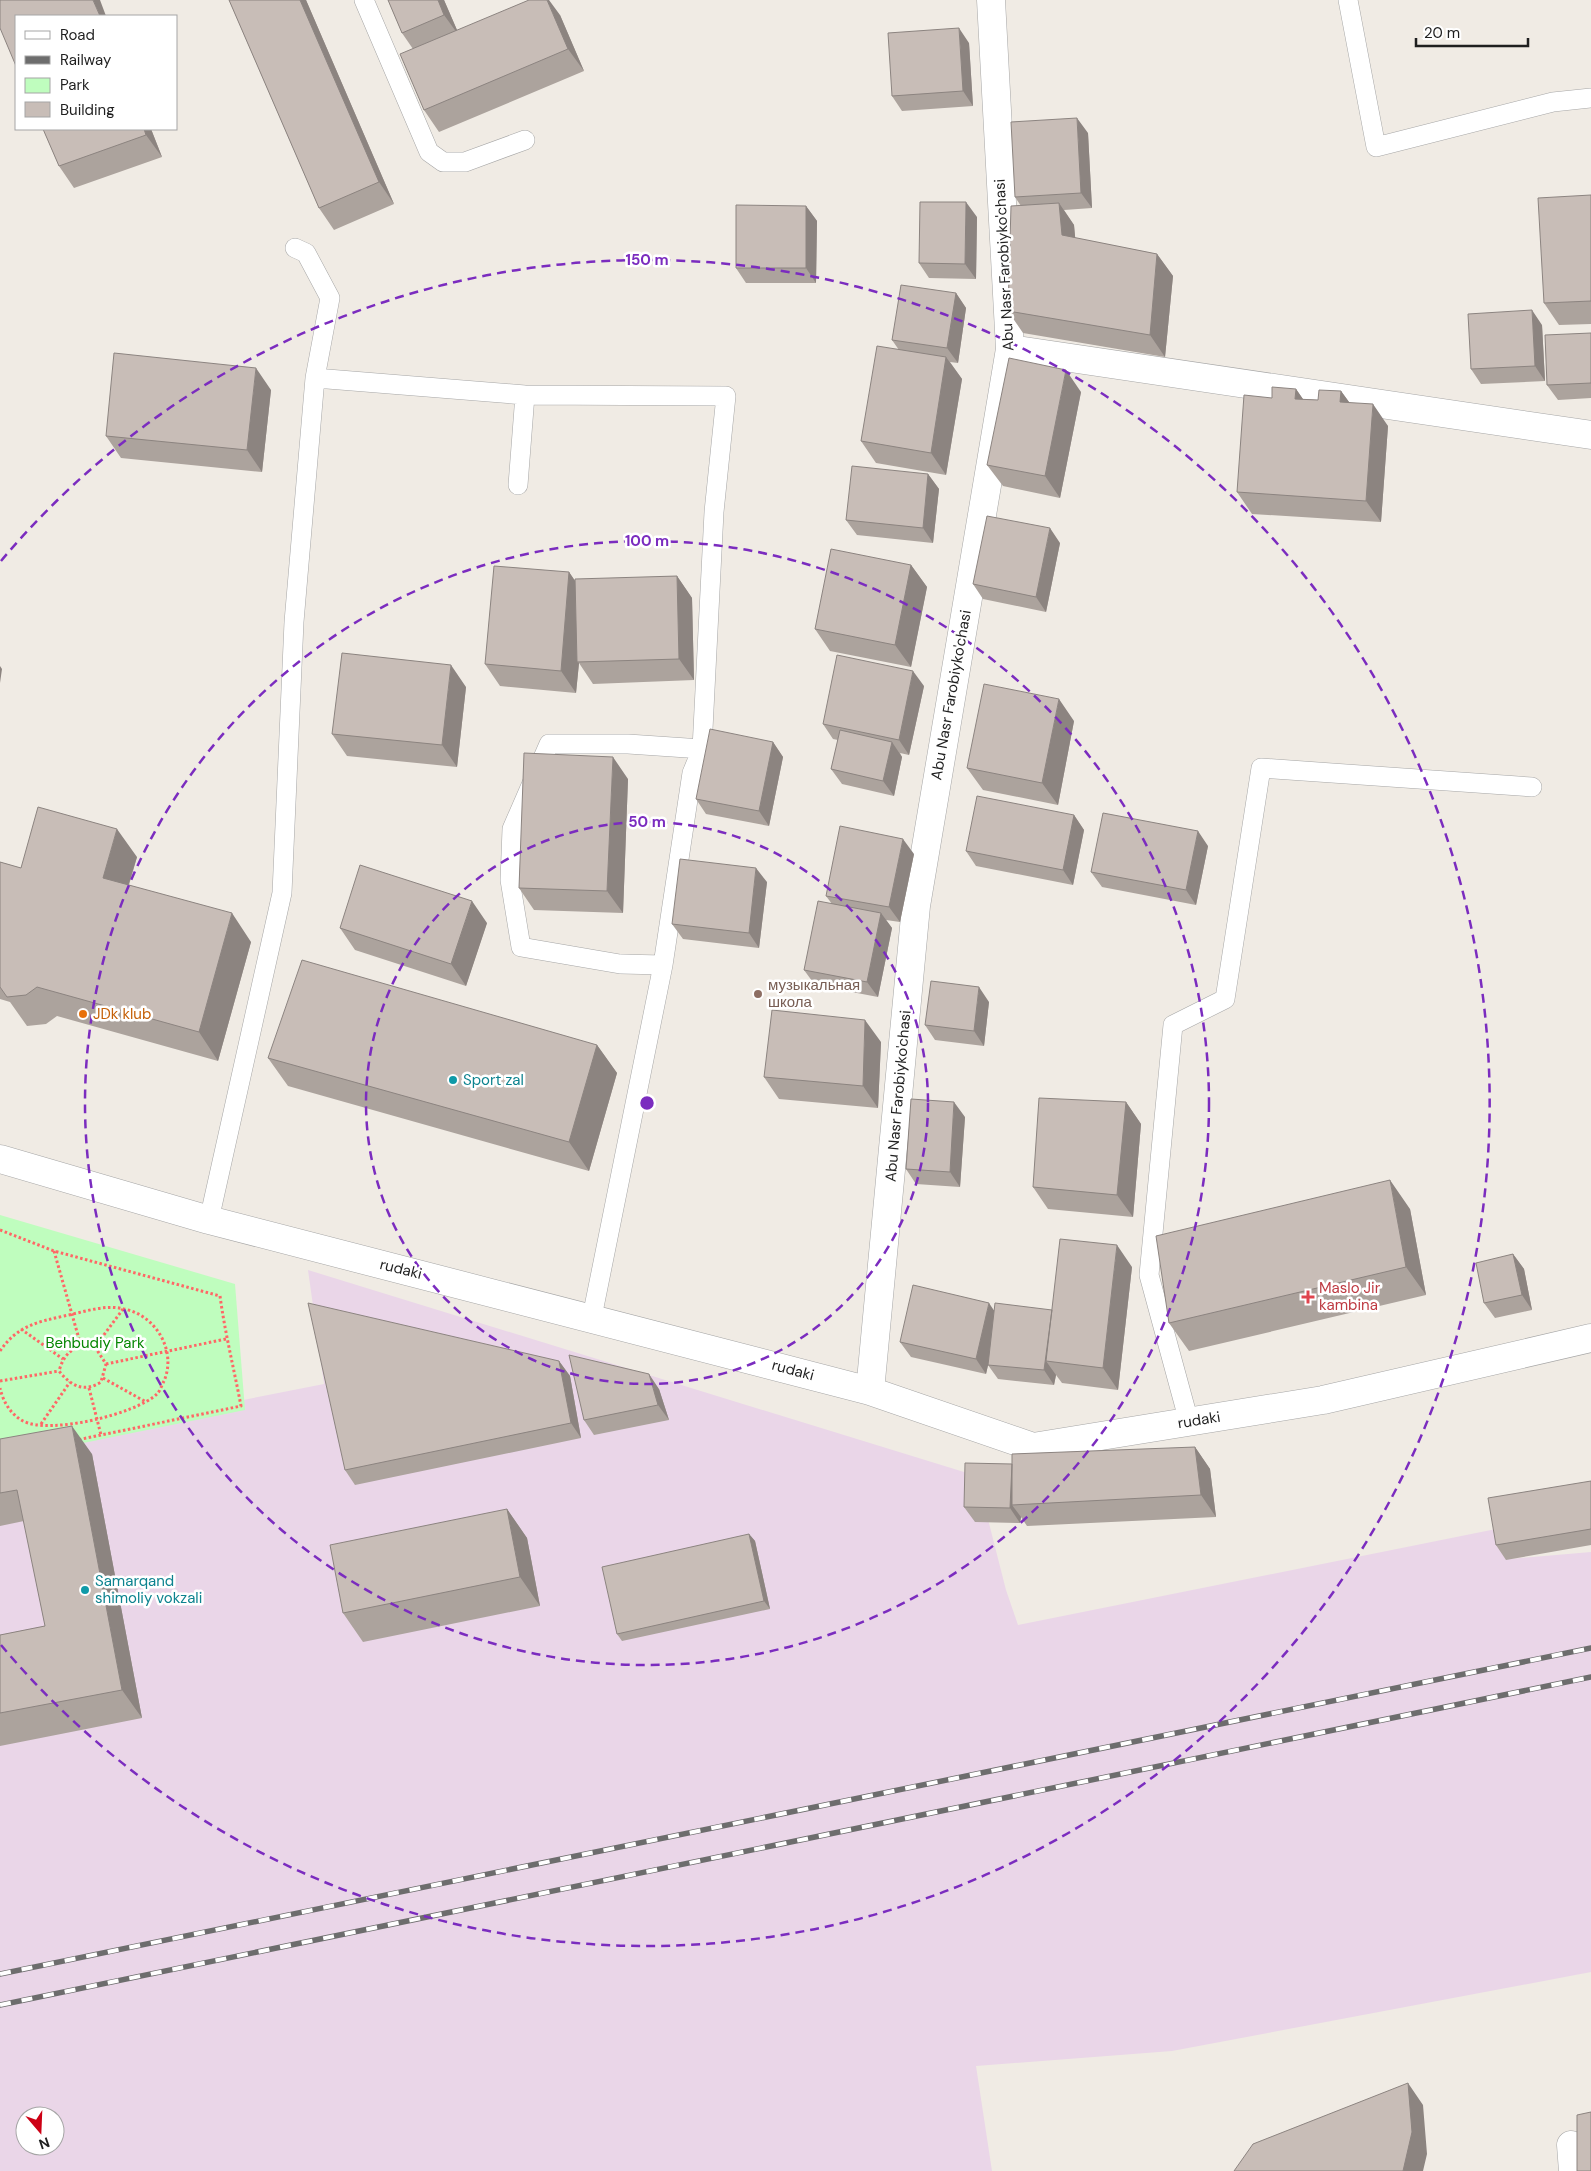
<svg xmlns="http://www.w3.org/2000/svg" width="1591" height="2171" viewBox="0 0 1591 2171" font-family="'DM Sans',sans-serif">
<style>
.railway{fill:#ead6e8;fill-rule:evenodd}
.park{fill:#bffdbe}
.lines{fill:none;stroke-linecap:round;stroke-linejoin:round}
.lane-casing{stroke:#a6a6a6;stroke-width:20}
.street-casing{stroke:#a6a6a6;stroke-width:29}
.path{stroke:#ff6766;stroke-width:3;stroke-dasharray:2.5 2.5;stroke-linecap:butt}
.lane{stroke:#fff;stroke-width:19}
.street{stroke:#fff;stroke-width:28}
.rail-casing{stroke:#6d6d6d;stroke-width:5.5}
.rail{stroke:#fff;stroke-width:4;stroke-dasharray:11;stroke-linecap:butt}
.wall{fill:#aca39d}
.shaded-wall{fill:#8c8480}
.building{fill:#c8bdb7;stroke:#8c8480}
.ring{fill:none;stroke:#7b2cbf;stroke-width:2.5;stroke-dasharray:9 6}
.education-dot{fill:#8d6e63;stroke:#fff;stroke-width:2}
.food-dot{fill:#e8710a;stroke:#fff;stroke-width:2}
.culture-dot{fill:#0f9aa8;stroke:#fff;stroke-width:2}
.health-dot{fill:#e0444e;stroke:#fff;stroke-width:2}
.labels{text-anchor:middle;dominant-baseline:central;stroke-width:5;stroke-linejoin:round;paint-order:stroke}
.street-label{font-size:15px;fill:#1f1f1f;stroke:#fff}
.education-label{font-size:15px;fill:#785e54;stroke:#fff;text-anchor:start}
.food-label{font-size:15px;fill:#c56008;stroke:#fff;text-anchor:start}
.culture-label{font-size:15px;fill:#0d838f;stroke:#fff;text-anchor:start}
.health-label{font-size:15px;fill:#be3a42;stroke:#fff;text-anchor:start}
.park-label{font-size:15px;fill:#068603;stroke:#fff}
.centre{fill:#7b2cbf;stroke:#fff;stroke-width:2.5}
.ring-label{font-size:15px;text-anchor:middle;font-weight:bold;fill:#7b2cbf;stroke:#fff;stroke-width:5;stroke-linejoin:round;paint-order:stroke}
</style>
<rect width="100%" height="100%" fill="#f0ebe4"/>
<path class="railway" d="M 308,1270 L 977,1476 L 1006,1590 L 1018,1625 L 1501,1528 L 1510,1559 L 1591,1552 L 1591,1972 L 1172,2051 L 976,2066 L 992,2171 L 0,2171 L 0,1448 L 324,1384 ZM 25,2116 L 55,2116 L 55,2146 L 25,2146 Z"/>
<path class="park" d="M 0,1215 L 235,1284 L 245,1410 L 0,1460 Z"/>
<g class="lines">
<g class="lane-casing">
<path id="lane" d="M 364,0 L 429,152 L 443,162 L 465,162 L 525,140
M 1348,0 L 1376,147 L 1553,102 L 1591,98
M 295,248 L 306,253 L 330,298 L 315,378
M 518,485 L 525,395
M 663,965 L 620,964 L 521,947 L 510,880 L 512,829 L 549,744 L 628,744 L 702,749
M 209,1220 L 282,893 L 294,622 L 315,378 L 525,395 L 726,396 L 714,512 L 702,749 L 692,773 L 663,965 L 592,1317
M 1189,1422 L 1149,1275 L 1173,1025 L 1225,999 L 1261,768 L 1532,787"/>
</g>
<g class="street-casing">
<path id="street" d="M 1010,349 L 1591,435
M 0,1159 L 209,1220 L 870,1391 L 1033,1447 L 1323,1400 L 1591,1338
M 870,1391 L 916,906 L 1010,349 L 991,0
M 1571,2145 L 1573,2171"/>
</g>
<path class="path" d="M 0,1230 L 54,1251 L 220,1296 C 225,1333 234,1369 241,1406 L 77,1440
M 54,1251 L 81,1346
M 21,1329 L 63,1359
M 85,1345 L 95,1347 L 106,1364 L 101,1382 C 84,1393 71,1386 59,1371 C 63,1357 70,1348 85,1345 Z
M 95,1347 L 123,1309
M 0,1351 C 17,1326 37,1322 64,1316 C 84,1312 105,1304 124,1309 C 156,1315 177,1351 164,1381 C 162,1385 160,1391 157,1394 C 136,1414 50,1435 23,1421 C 10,1414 3,1401 0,1388
M 106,1364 L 226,1339
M 103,1378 L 146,1402
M 0,1381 L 59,1371
M 89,1388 L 101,1435
M 41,1424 L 70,1382"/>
<use href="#lane" class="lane"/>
<use href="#street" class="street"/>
<g class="rail-casing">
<path id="rail" d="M 0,1974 L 1591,1648
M 0,2005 L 1591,1677"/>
</g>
<use href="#rail" class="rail"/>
</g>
<path class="wall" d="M 229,0 L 306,0 L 394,204 L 334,230 L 319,208 Z
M 388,0 L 444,0 L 457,30 L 560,15 L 584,71 L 439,132 L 424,110 L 413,49 L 402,33 Z
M 969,43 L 973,106 L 902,111 L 892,96 Z
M 43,129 L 151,129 L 162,157 L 74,188 L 59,166 Z
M 1088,133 L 1092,208 L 1064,210 L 1074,225 L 1075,238 L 1157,254 L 1173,276 L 1165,357 L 1023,333 L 1008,311 L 1021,206 L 1015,197 Z
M 1591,195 L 1591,324 L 1559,325 L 1544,303 Z
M 806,206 L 817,221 L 816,283 L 746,283 L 736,268 Z
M 977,217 L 976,279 L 929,278 L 919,263 Z
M 956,293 L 966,308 L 958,363 L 950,362 L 962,379 L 946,475 L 876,463 L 861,441 L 899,350 L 892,340 Z
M 1542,325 L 1545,381 L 1481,384 L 1471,369 Z
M 1591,333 L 1591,398 L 1558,400 L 1547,385 Z
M 1296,389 L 1303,399 L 1318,400 L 1341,391 L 1349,402 L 1388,426 L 1381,522 L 1252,514 L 1237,492 L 1272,398 Z
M 271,390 L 262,472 L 121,458 L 106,436 Z
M 1081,392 L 1060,498 L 1003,486 L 987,465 Z
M 928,474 L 939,489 L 933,543 L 857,535 L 846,520 Z
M 1060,543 L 1046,612 L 983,599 L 973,584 Z
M 911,565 L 927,587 L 911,667 L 830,651 L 815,629 Z
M 569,572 L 575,581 L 677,576 L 692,598 L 694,680 L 593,684 L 579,663 L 576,693 L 500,686 L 485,664 Z
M 924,686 L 909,755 L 900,753 L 902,757 L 894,796 L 842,784 L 831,769 L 838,740 L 833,739 L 823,724 Z
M 466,687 L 457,767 L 347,756 L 332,734 Z
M 1074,721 L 1058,805 L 983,790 L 967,768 Z
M 773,742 L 783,757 L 769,826 L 706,814 L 696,799 Z
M 628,779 L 623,913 L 534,910 L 519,888 Z
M 1074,815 L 1084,830 L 1073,885 L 976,866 L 966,851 Z
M 1208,846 L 1196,905 L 1102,887 L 1091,872 Z
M 914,854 L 900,922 L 886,920 L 892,928 L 878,997 L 815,985 L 804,970 L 832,904 L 826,896 Z
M 137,857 L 129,885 L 251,942 L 218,1061 L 57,1016 L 46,1024 L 27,1026 L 10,1002 L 0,999 L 0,862 L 21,868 Z
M 767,882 L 759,948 L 683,939 L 672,924 Z
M 487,923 L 466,986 L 355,950 L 340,928 Z
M 989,1002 L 984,1046 L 935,1040 L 925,1025 Z
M 881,1042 L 878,1108 L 779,1099 L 764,1077 Z
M 597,1045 L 617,1073 L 589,1171 L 288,1086 L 268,1058 Z
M 1126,1102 L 1141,1124 L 1133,1217 L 1048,1209 L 1033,1187 Z
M 965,1117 L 960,1187 L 916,1184 L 906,1169 Z
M 1410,1209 L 1426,1295 L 1189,1351 L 1169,1323 Z
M 1513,1254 L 1524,1269 L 1532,1310 L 1495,1318 L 1484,1303 Z
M 1132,1267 L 1118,1390 L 1062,1383 L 1056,1375 L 1054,1385 L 998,1379 L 988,1365 L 986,1374 L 911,1357 L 900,1342 L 994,1310 L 1052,1310 Z
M 559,1361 L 570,1376 L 581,1438 L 355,1485 L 345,1470 Z
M 659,1389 L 669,1420 L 594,1435 L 584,1420 Z
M 0,1439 L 92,1454 L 142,1718 L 0,1746 L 0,1635 L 45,1626 L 24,1521 L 0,1526 Z
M 1195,1447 L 1210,1469 L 1216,1517 L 1027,1526 L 1021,1517 L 1020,1523 L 975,1522 L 964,1507 L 1012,1464 Z
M 1591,1481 L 1591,1545 L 1506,1560 L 1496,1545 Z
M 507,1509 L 527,1538 L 540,1606 L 363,1642 L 343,1613 Z
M 749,1534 L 755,1541 L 770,1609 L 622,1641 L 617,1634 Z"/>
<path class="shaded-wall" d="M 93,0 L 100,0 L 106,16 L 100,16 Z
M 300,0 L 306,0 L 394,204 L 379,182 Z
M 438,0 L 444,0 L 460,37 L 444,15 Z
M 547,0 L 549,0 L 560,15 L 584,71 L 568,49 Z
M 959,28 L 969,43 L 973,106 L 963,91 Z
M 1077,118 L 1088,133 L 1092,208 L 1081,193 Z
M 144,129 L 151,129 L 162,157 L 146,135 Z
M 966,202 L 977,217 L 976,279 L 965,264 Z
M 1059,203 L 1074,225 L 1077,257 L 1062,235 Z
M 806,206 L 817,221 L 816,283 L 806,268 Z
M 1157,254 L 1173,276 L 1165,357 L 1150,335 Z
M 956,293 L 966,308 L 958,363 L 947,348 Z
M 1532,310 L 1542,325 L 1545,381 L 1535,366 Z
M 946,357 L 962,379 L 946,475 L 931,453 Z
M 256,368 L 271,390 L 262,472 L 247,450 Z
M 1066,370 L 1081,392 L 1060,498 L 1045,476 Z
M 1296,389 L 1311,411 L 1295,399 Z
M 1341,391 L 1357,413 L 1340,402 Z
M 1373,404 L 1388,426 L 1381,522 L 1366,501 Z
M 928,474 L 939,489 L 933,543 L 923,528 Z
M 1050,528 L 1060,543 L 1046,612 L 1036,597 Z
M 911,565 L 927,587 L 911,667 L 895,645 Z
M 569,572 L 584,594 L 577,662 L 579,663 L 576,693 L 561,671 Z
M 677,576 L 692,598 L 694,680 L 679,659 Z
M 451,665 L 466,687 L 457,767 L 442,745 Z
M 0,666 L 2,669 L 0,683 Z
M 913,671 L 924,686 L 909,755 L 899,740 Z
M 1059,699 L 1074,721 L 1058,805 L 1042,783 Z
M 773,742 L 783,757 L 769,826 L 759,811 Z
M 892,742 L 902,757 L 894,796 L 883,781 Z
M 613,757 L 628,779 L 623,913 L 607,891 Z
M 1074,815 L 1084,830 L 1073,885 L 1063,870 Z
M 117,829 L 137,857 L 122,906 L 103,878 Z
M 1198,831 L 1208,846 L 1196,905 L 1186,890 Z
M 903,839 L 914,854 L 900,922 L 889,907 Z
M 756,868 L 767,882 L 759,948 L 749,933 Z
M 472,901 L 487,923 L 466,986 L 451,964 Z
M 232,913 L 251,942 L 218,1061 L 199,1032 Z
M 881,913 L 892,928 L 878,997 L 867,982 Z
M 979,987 L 989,1002 L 984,1046 L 974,1031 Z
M 865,1020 L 881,1042 L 878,1108 L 863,1086 Z
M 597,1045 L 617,1073 L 589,1171 L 569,1142 Z
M 954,1102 L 965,1117 L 960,1187 L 950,1172 Z
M 1126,1102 L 1141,1124 L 1133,1217 L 1117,1195 Z
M 1390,1180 L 1410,1209 L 1426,1295 L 1406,1267 Z
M 1117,1245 L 1132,1267 L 1118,1390 L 1103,1368 Z
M 1513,1254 L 1524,1269 L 1532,1310 L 1522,1295 Z
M 989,1303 L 999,1318 L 986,1374 L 976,1359 Z
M 1053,1310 L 1046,1361 L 1056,1375 L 1054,1385 L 1044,1370 Z
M 559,1361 L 570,1376 L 581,1438 L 571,1423 Z
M 649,1374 L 659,1389 L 669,1420 L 658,1405 Z
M 72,1426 L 92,1454 L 142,1718 L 122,1690 Z
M 1195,1447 L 1210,1469 L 1216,1517 L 1201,1495 Z
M 1012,1464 L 1012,1505 L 1021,1517 L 1020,1523 L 1010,1508 Z
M 507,1509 L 527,1538 L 540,1606 L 520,1577 Z
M 749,1534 L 755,1541 L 770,1609 L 764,1601 Z
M 1408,2083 L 1423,2105 L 1427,2154 L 1423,2171 L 1403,2171 Z"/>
<path class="building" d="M 0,0 L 93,0 L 100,16 L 16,16 L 16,66 L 0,28 Z
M 229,0 L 300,0 L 379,182 L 319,208 Z
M 388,0 L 438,0 L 444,15 L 402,33 Z
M 529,0 L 547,0 L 568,49 L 424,110 L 400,54 Z
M 959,28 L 963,91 L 892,96 L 888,33 Z
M 1077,118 L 1081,193 L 1015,197 L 1011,122 Z
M 43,129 L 144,129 L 146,135 L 59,166 Z
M 1591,195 L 1591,301 L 1544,303 L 1538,198 Z
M 920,202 L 966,202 L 965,264 L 919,263 Z
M 1059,203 L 1062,235 L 1157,254 L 1150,335 L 1008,311 L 1011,206 Z
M 736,205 L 806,206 L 806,268 L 736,268 Z
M 901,285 L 956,293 L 947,348 L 892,340 Z
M 1532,310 L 1535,366 L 1471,369 L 1468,314 Z
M 1591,333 L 1591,383 L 1547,385 L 1545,335 Z
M 877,346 L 946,357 L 931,453 L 861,441 Z
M 114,353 L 256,368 L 247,450 L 106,436 Z
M 1009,358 L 1066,370 L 1045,476 L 987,465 Z
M 1272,387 L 1296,389 L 1295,399 L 1318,400 L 1319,390 L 1341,391 L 1340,402 L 1373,404 L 1366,501 L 1237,492 L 1244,395 L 1272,398 Z
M 852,466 L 928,474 L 923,528 L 846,520 Z
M 987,516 L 1050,528 L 1036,597 L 973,584 Z
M 831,549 L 911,565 L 895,645 L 815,629 Z
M 494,566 L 569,572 L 561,671 L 485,664 Z
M 677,576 L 679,659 L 577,662 L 575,579 Z
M 342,653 L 451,665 L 442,745 L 332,734 Z
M 837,655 L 913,671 L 899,740 L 823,724 Z
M 984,684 L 1059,699 L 1042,783 L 967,768 Z
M 710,729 L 773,742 L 759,811 L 696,799 Z
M 840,730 L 892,742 L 883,781 L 831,769 Z
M 524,753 L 613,757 L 607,891 L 519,888 Z
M 977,796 L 1074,815 L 1063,870 L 966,851 Z
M 38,807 L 117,829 L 103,878 L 232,913 L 199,1032 L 37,987 L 26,995 L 7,997 L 0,987 L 0,862 L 21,868 Z
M 1103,813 L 1198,831 L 1186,890 L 1091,872 Z
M 840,826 L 903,839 L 889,907 L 826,896 Z
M 680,859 L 756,868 L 749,933 L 672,924 Z
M 360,865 L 472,901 L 451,964 L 340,928 Z
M 818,901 L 881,913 L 867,982 L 804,970 Z
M 302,960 L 597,1045 L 569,1142 L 268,1058 Z
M 931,981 L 979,987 L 974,1031 L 925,1025 Z
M 772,1010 L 865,1020 L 863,1086 L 764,1077 Z
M 1039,1098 L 1126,1102 L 1117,1195 L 1033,1187 Z
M 911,1099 L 954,1102 L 950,1172 L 906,1169 Z
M 1390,1180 L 1406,1267 L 1169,1323 L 1156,1236 Z
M 1060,1239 L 1117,1245 L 1103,1368 L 1046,1361 Z
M 1513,1254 L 1522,1295 L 1484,1303 L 1476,1263 Z
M 913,1285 L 989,1303 L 976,1359 L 900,1342 Z
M 308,1303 L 559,1361 L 571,1423 L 345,1470 Z
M 995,1303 L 1052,1310 L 1044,1370 L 988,1365 Z
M 569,1355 L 649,1374 L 658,1405 L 584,1420 Z
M 72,1426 L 122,1690 L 0,1713 L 0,1635 L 45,1626 L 17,1490 L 0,1493 L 0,1439 Z
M 1195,1447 L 1201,1495 L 1012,1505 L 1012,1454 Z
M 965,1463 L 1012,1464 L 1010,1508 L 964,1507 Z
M 1591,1481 L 1591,1529 L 1496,1545 L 1488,1498 Z
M 507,1509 L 520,1577 L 343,1613 L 330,1545 Z
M 749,1534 L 764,1601 L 617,1634 L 602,1567 Z
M 1408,2083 L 1412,2132 L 1403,2171 L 1234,2171 L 1253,2144 Z
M 1591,2112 L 1591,2171 L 1577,2171 L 1577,2115 Z"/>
<g class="ring">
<circle cx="647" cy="1103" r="281"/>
<circle cx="647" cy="1103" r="562"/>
<path d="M1 561A843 843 0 1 1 1 1645"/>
</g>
<circle class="education-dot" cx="758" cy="994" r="5"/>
<circle class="food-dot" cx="83" cy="1014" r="5"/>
<g class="culture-dot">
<circle cx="453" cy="1080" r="5"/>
<circle cx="85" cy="1590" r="5"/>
</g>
<path class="health-dot" d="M1305.5 1289.5h5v5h5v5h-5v5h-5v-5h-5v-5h5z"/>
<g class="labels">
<g class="street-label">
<text transform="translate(1004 265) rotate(-93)">Abu Nasr Farobiyko'chasi</text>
<text transform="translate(951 695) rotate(-80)">Abu Nasr Farobiyko'chasi</text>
<text transform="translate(898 1096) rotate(-85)">Abu Nasr Farobiyko'chasi</text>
<text transform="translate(401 1269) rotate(14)">rudaki</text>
<text transform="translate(793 1370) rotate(15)">rudaki</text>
<text transform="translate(1199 1420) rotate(-9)">rudaki</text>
</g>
<g class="education-label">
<text x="768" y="985">музыкальная<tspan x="768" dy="17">школа</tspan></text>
</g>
<g class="food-label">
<text x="93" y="1014">JDk klub</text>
</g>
<g class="culture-label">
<text x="463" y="1080">Sport zal</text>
<text x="95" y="1581">Samarqand<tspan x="95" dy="17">shimoliy vokzali</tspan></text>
</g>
<g class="health-label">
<text x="1319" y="1288">Maslo Jir<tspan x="1319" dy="17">kambina</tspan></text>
</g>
<g class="park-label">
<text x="95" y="1343">Behbudiy Park</text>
</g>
</g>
<circle cx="647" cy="1103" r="8" class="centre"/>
<g class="ring-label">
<text x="647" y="265">150 m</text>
<text x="647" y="546">100 m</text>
<text x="647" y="827">50 m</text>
</g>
<rect x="15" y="15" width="162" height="115" fill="#ffffff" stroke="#a5a5a5"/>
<rect x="25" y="31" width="25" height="8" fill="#ffffff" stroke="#a5a5a5"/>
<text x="60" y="40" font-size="15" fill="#1f1f1f">Road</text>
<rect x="25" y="56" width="25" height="8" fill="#6d6d6d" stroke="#a5a5a5"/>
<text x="60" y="65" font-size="15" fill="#1f1f1f">Railway</text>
<rect x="25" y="78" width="25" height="15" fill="#bffdbe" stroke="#a5a5a5"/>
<text x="60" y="90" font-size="15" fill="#1f1f1f">Park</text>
<rect x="25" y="102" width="25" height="15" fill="#c8bdb7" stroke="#a5a5a5"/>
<text x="60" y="115" font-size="15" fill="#1f1f1f">Building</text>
<g transform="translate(40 2131) rotate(161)"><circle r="24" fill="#ffffff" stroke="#a5a5a5"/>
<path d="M0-4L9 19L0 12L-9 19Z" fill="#cd0015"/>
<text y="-8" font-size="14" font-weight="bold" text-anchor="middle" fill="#1f1f1f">N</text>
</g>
<path d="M1416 38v8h112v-8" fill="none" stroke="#1f1f1f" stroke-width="2.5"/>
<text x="1424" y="38" font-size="15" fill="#1f1f1f" stroke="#ffffff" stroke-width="4" paint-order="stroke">20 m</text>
</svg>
